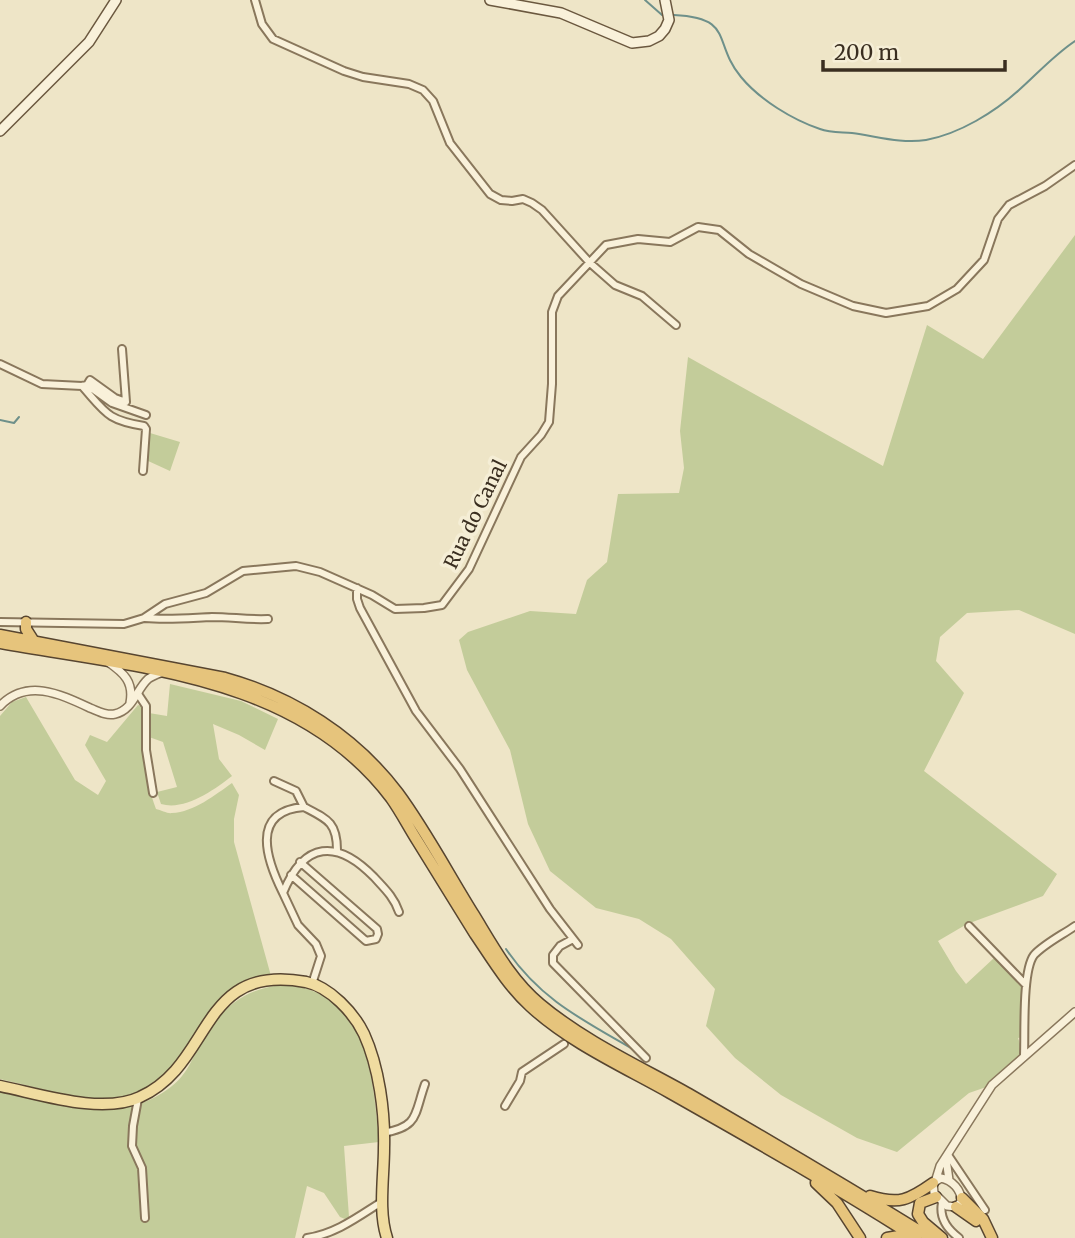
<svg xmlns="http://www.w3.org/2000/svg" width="1075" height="1238" viewBox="0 0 1075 1238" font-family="Merriweather,serif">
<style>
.green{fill:#c3cc9a}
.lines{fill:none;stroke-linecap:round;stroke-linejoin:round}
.stream{stroke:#6e908a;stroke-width:2}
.minor-casing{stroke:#89775c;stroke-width:10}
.tertiary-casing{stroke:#89775c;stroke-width:10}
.secondary-casing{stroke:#6b583f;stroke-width:12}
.primary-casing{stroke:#574530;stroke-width:13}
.trunk-casing{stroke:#574530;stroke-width:13}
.minor{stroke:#f9f1da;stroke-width:6}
.tertiary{stroke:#f9f1da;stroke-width:7}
.secondary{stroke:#f9f1da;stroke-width:9}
.primary{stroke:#f0dca0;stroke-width:10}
.trunk{stroke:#e6c47c;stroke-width:10}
.labels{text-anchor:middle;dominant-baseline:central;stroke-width:7;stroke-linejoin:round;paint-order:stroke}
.street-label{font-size:19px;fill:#3a2e20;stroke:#f5eed6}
</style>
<rect width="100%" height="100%" fill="#eee5c7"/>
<path class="green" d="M 1075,235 L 1075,634 L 1019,610 L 967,613 L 940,637 L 936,661 L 964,693 L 924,771 L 1057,874 L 1043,896 L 967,924 L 938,941 L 956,971 L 966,984 L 994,958 L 1024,989 L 1023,1037 L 1018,1038 L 1024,1055 L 992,1085 L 969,1093 L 897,1152 L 857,1138 L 781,1095 L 735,1058 L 706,1026 L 715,989 L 671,939 L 639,919 L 596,908 L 550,871 L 528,824 L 510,750 L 467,670 L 459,640 L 468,632 L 530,611 L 576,614 L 587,580 L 607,562 L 618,494 L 679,493 L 684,468 L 680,431 L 688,357 L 883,466 L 927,325 L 983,359 Z
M 150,433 L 180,442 L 170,471 L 146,460 Z
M 170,684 L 241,701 L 278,719 L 265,750 L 239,735 L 213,724 L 219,759 L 232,776 C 214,790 185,811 161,804 L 157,792 L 177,787 L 163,742 L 149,737 L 149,713 L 167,716 Z
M 26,697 L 75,780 L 98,795 L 106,781 L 85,745 L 90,735 L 107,742 L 138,705 L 144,707 C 144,742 143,775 156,809 C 161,810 168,814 172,813 C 194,812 215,795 232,783 L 239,795 L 234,819 L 234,842 L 271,976 C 191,978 197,1089 117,1098 C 79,1102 37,1087 0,1079 L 0,716 L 12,702 Z
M 280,985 C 367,987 373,1075 379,1142 L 344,1146 L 349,1217 L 345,1219 L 340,1217 L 324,1193 L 307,1186 L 295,1238 L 0,1238 L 0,1089 C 39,1098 82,1113 122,1108 C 144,1105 168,1093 182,1076 C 189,1068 193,1057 198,1048 C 219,1012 237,991 280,985 Z"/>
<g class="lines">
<path class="stream" d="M 645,0 L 662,15
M 674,15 C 735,18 712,42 741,77 C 760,100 793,120 820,129 C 830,133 842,132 852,133 C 876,136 901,144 926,140 C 959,134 995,112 1019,90 C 1038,73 1054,55 1075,41
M 0,420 L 14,423 L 19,417
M 506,949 C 540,999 581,1019 631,1048"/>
<g class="minor-casing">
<path id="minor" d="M 255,0 L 262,24 L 273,39 L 344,71 L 363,77 L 409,84 L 423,90 L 433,101 L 450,143 L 490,194 L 501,200 L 512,201 L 523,199 L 532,203 L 542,210 L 590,263 L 615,285 L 642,296 L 676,325
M 0,364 L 42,384 L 82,386 L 87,385 L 90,380 L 115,398 L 126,402 L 122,349
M 87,385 L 112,403 L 146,415
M 82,386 C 106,413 107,420 144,426 L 146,429 L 143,471
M 357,588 L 357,599 L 360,608 L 416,711 L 460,769 L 550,909 L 578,945
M 145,618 C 168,620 189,618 212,617 C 231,617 249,620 268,619
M 0,622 L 124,624 L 144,618 L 165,604 L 206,593 L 243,571 L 296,566 L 320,572 L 372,595 L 395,609 L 424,608 L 442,605 L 469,569 L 521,457 L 541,435 L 549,422 L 552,384 L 552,312 L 558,296 L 606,245 L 638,239 L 670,242 L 698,227 L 719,230 L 749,254 L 801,284 L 853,306 L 886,313 L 928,306 L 957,289 L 984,260 L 998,219 L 1009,205 L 1045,186 L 1075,165
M 138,694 L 146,706 L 146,750 L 153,793
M 274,781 L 296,791 L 304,807
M 291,875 L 366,941 L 376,939 L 378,934 L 377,929 L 300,862
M 283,893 C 267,861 249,811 304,807 C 327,819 337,822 337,850
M 969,926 L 1026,985
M 573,939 L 560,946 L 553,955 L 553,963 L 646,1058
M 312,984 L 321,956 L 316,944 L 298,925 L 283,893 C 304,841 337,839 374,877 C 384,888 394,897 399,912
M 1024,1055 C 1025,1033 1022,971 1034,955 C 1044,944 1062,935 1075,926
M 138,1099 L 133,1126 L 132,1146 L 142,1168 L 145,1218
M 505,1106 L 520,1081 L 522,1072 L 564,1044
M 383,1133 C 419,1127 414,1115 425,1084
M 948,1155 L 985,1210
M 942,1203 C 939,1218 947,1229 959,1238
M 307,1238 C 336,1234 359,1216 383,1201"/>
</g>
<g class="tertiary-casing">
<path id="tertiary" d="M 108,662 C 124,673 134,682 130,703
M 0,706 C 27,678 60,694 90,708 C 98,711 106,716 115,714 C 133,710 136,690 148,679 C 152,676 158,674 163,672
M 946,1159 L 949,1180
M 941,1178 C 952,1180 962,1190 961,1202 L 956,1207 L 947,1206 L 934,1193 L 933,1183 Z
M 936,1179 L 940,1166 L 992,1085 L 1075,1012"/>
</g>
<g class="secondary-casing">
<path id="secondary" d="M 490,0 L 561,13 L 632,43 L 649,41 L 659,36 L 665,29 L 669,20 L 665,0
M 0,131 L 89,42 L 116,0"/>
</g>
<g class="primary-casing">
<path id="primary" d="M 0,1086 C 40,1094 102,1115 140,1097 C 214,1064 198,962 306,982 C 330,987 354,1013 364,1034 C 379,1067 385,1112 384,1148 C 384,1177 378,1211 387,1238"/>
</g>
<g class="trunk-casing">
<path id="trunk" d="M 26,622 L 26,629 L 33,640
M 0,635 L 225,678 C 293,697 355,736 398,793 C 426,831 449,875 474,915 C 493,946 511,980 540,1004 C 584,1041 639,1066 689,1094 C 770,1141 851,1189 931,1238
M 0,643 C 139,668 299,676 391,798 C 401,812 409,828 418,842 C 437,873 456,903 475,934 C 492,959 508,986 530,1006 C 570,1043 624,1067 670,1093 C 753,1140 836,1187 916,1238
M 816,1183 L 837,1203 L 860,1238
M 870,1196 C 899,1205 909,1200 933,1183
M 936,1197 L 920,1203 L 918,1214 L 923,1222 L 942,1238
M 962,1198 L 983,1219 L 992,1238
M 956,1207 L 976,1221
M 887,1238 L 899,1236 L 904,1238"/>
</g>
<use href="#minor" class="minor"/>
<use href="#tertiary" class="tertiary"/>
<use href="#secondary" class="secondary"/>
<use href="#primary" class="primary"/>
<use href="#trunk" class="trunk"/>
</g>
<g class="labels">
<g class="street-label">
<text transform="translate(475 514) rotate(-64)">Rua do Canal</text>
</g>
</g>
<path d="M823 60v10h182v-10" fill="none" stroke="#3a2e20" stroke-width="3.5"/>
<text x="834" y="60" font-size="21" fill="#3a2e20" stroke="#f5eed6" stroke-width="5" paint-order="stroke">200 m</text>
</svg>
